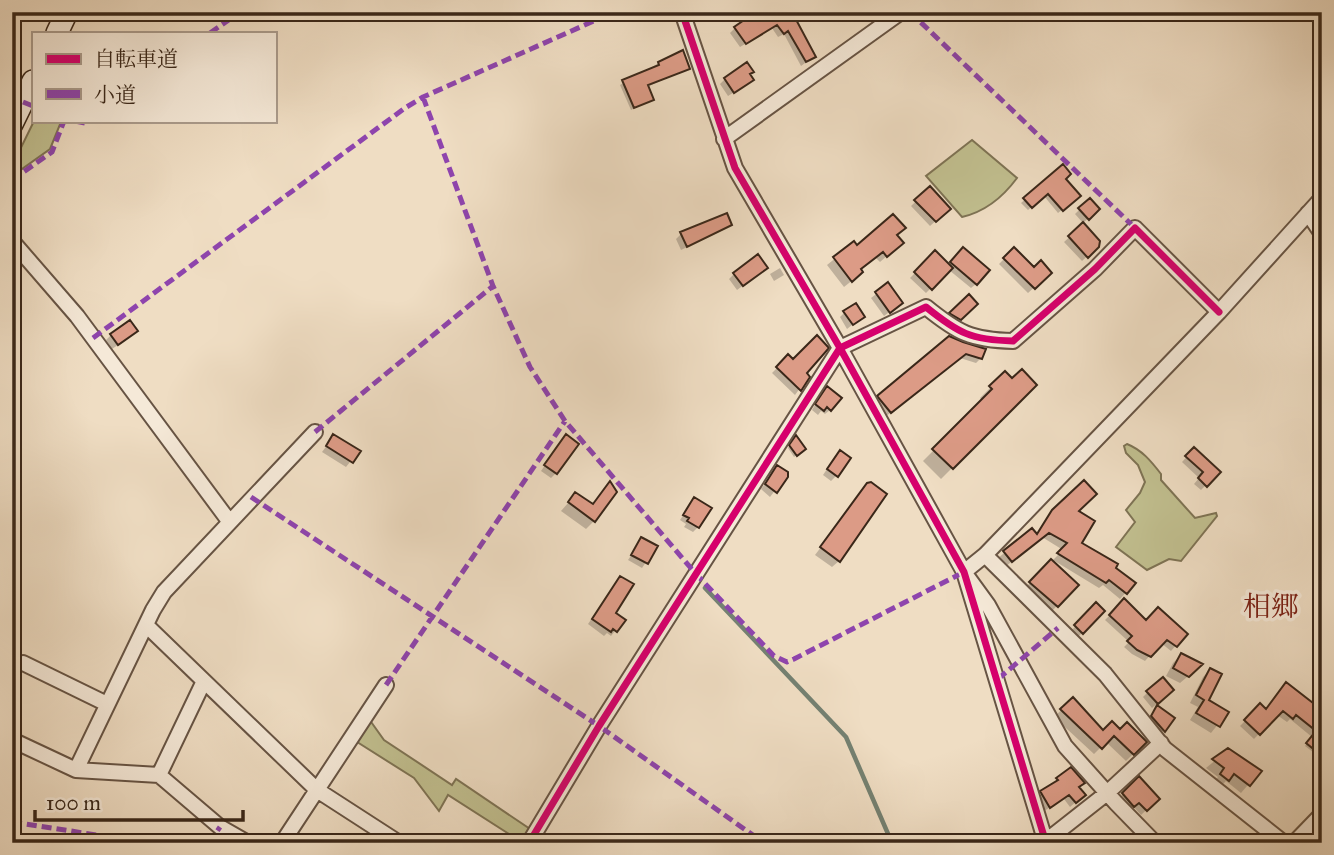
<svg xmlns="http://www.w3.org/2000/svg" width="1334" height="855" viewBox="0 0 1334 855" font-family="'IM FELL Great Primer','Noto Serif JP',serif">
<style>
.green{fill:#c1bf8f;stroke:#7e7354;stroke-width:2}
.shadow{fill:#0003}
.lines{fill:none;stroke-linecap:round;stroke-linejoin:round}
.stream{stroke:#748172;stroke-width:4.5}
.building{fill:#dc9b86;stroke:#3a2719;stroke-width:2}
.minor-casing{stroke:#675444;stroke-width:18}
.secondary-casing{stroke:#3a2719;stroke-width:24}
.minor{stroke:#f5e9d8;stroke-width:14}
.secondary{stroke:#f5e9d8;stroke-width:21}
.quiet{stroke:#8e44ad;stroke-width:5;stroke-dasharray:10 5;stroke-linecap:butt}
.cycleway-casing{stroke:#f5e9d8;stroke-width:11}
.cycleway{stroke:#d6006c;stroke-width:7}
.labels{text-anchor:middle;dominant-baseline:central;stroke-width:7;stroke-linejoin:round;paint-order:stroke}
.neighbourhood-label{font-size:28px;fill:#7a1f14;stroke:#f5e9d8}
</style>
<rect width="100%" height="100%" fill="#efddc3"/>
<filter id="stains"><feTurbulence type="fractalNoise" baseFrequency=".00286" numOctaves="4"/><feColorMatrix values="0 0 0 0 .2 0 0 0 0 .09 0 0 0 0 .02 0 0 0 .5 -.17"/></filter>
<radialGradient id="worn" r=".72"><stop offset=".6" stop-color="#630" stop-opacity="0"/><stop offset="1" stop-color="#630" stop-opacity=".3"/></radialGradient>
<path class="green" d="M 34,121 L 61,122 L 50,149 L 12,176 L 12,166 Z
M 972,140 L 1017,178 C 1003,197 984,212 962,217 L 926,176 Z
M 1127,444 C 1142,450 1151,461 1161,474 L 1161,480 L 1195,518 L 1216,513 L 1217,516 L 1181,561 L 1169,559 L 1147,570 L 1116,547 L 1135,522 L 1126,510 L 1140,493 L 1145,482 L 1138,465 L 1126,453 L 1124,446 Z
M 369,719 L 384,740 L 452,785 L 456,779 L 533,831 L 523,843 L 448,795 L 439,811 L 414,778 L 354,740 Z"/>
<path class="shadow" d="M 791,12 L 813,57 L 801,66 L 784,34 L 778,37 L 772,28 L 740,47 L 730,33 L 735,28 Z
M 659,63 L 688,68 L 647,87 L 652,99 L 631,110 L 620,85 Z
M 749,75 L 747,84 L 728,96 L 720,84 L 725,79 Z
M 1063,167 L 1064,179 L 1075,199 L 1058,213 L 1044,196 L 1028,210 L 1021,203 Z
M 930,188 L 949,209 L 930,226 L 911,206 Z
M 1080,209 L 1093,214 L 1083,223 L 1075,214 Z
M 730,224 L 725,229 L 681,250 L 676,239 L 681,234 Z
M 1083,225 L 1097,247 L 1082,261 L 1064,242 Z
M 895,236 L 895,249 L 880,262 L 875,257 L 859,270 L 854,279 L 844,287 L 827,265 L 853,244 L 856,248 Z
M 1014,249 L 1034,269 L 1050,273 L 1028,293 L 999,264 Z
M 935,253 L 949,266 L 958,254 L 976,284 L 971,288 L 949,270 L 926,293 L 910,278 Z
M 780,268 L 784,275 L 774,281 L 770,274 Z
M 760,273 L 737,290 L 729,279 L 734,274 Z
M 888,285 L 896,307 L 884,316 L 871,298 Z
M 969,297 L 976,304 L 954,324 L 946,319 Z
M 845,312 L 862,317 L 847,329 L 840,317 Z
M 111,335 L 131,336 L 112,349 L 106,340 Z
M 949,338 L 981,358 L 976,363 L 960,358 L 885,417 L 874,402 Z
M 788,357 L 808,377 L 795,395 L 772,373 Z
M 1005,373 L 1012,381 L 1035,385 L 941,479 L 923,461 L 983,401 L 980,398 Z
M 822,393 L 830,410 L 825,414 L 821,411 L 818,415 L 812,410 Z
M 334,436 L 358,452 L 346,467 L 322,452 Z
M 794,439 L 804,449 L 794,457 L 788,448 Z
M 561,442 L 556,473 L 551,478 L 541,471 Z
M 1194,449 L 1219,472 L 1201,490 L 1194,484 L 1199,478 L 1182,462 Z
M 835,457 L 836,476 L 831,481 L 823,475 Z
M 777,467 L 786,476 L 770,497 L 761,489 Z
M 1084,483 L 1076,512 L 1080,543 L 1134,583 L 1120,599 L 1103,585 L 1099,588 L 1053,560 L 1063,550 L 1042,537 L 1005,567 L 998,558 L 1032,531 L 1036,535 L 1047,518 Z
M 609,484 L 594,521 L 586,529 L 561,511 L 576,494 L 592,506 Z
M 868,485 L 839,561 L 832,567 L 815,555 Z
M 694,499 L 698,527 L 693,532 L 684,527 L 686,524 L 680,520 Z
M 642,539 L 656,547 L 642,568 L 628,560 Z
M 1051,562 L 1076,586 L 1052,611 L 1025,588 Z
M 616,583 L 614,614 L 615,631 L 611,636 L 607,633 L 604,636 L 588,624 Z
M 1124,601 L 1146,622 L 1186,634 L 1171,651 L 1161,643 L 1145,661 L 1132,654 L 1124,647 L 1129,642 L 1105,620 Z
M 1096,605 L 1103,611 L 1077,638 L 1071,631 Z
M 1181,655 L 1193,672 L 1180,683 L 1166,676 L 1173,663 Z
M 1210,670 L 1207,700 L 1227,713 L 1211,733 L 1190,720 L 1198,707 L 1190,703 L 1203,677 Z
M 1172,690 L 1152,708 L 1143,697 L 1147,693 Z
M 1073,699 L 1103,732 L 1120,731 L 1145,742 L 1126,761 L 1106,742 L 1094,754 L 1054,717 Z
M 1260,706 L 1265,711 L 1322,712 L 1322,759 L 1305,746 L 1312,737 L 1290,719 L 1287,722 L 1277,715 L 1254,739 L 1240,726 Z
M 1158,707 L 1173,718 L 1159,736 L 1147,722 Z
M 1228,750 L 1259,772 L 1241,793 L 1226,781 L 1219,788 L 1213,783 L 1218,777 L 1206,768 Z
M 1071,769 L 1078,788 L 1078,800 L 1070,807 L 1064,799 L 1044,811 L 1037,798 Z
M 1139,779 L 1158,799 L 1141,815 L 1133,806 L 1128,811 L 1118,799 Z"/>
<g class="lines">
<path class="stream" d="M 705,588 L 846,737 L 892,843"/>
</g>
<path class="building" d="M 756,12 L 792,12 L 816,57 L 806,62 L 788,31 L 784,34 L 777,25 L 746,44 L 734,27 Z
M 683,50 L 690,69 L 648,85 L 654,100 L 634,108 L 622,80 L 659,65 L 658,62 Z
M 747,62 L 754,72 L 750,74 L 754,80 L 734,93 L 724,78 Z
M 1063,164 L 1071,174 L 1066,179 L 1081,196 L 1063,211 L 1048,194 L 1032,208 L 1023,198 Z
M 930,186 L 951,209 L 936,222 L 914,200 Z
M 1090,198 L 1100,209 L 1089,220 L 1078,208 Z
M 727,213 L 732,225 L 687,247 L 680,232 Z
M 893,214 L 906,228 L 897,235 L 904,243 L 887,257 L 883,252 L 861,269 L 863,272 L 852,282 L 833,257 L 854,241 L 857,245 Z
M 1083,222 L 1100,241 L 1099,247 L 1088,258 L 1068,236 Z
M 963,247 L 990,270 L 977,285 L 950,262 Z
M 1014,247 L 1034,267 L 1041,260 L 1052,273 L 1035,289 L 1003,258 Z
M 935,250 L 953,268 L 932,290 L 914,272 Z
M 758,254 L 768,268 L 743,286 L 733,273 Z
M 888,282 L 903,303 L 890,313 L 875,292 Z
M 969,294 L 978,304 L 961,320 L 949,313 Z
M 856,303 L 865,317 L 853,325 L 843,311 Z
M 130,320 L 138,331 L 118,345 L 110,334 Z
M 817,335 L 829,348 L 807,373 L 810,377 L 801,391 L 776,367 L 788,354 L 793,359 Z
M 949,336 L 963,342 L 986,349 L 982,359 L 966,354 L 891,413 L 877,396 Z
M 1022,369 L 1037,385 L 953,469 L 932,449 L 992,389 L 989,386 L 1005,371 L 1012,378 Z
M 827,386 L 842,398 L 831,411 L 827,407 L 824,411 L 815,404 Z
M 333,434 L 361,451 L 353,463 L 326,446 Z
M 566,434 L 579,444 L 557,474 L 544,465 Z
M 796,435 L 806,449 L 797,456 L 789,445 Z
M 1194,447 L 1221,472 L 1207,487 L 1198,478 L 1203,472 L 1185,456 Z
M 840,450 L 851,458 L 838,477 L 827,469 Z
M 777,465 L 788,472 L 788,477 L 777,493 L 765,484 Z
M 1084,480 L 1097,494 L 1079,511 L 1095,521 L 1082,543 L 1118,564 L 1116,568 L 1136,583 L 1127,594 L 1109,580 L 1106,583 L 1057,553 L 1067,543 L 1049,533 L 1012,562 L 1003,551 L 1032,528 L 1037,534 L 1052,510 Z
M 610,481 L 617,492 L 595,522 L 568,502 L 575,492 L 593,504 Z
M 871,482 L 887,494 L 840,562 L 820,547 L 867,483 Z
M 694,497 L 712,508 L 699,528 L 687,521 L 689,518 L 683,515 Z
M 641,537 L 658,546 L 648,564 L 631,555 Z
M 1051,559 L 1079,585 L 1058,607 L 1029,582 Z
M 620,576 L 634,584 L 616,613 L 626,620 L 617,632 L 613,629 L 611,632 L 592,619 Z
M 1124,598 L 1146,620 L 1158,607 L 1188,634 L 1177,647 L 1167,640 L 1151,657 L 1137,650 L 1127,641 L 1132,636 L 1109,615 Z
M 1096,602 L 1105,611 L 1083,634 L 1074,625 Z
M 1181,653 L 1203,664 L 1189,677 L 1173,668 Z
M 1210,668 L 1222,674 L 1209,700 L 1229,712 L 1220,727 L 1196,713 L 1204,700 L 1196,695 Z
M 1163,677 L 1174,690 L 1158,704 L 1146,691 Z
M 1286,682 L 1322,710 L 1322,756 L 1306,743 L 1316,731 L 1296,715 L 1293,719 L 1283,711 L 1260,735 L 1244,720 L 1260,703 L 1266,709 Z
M 1073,697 L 1103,730 L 1112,721 L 1120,729 L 1127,722 L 1147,742 L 1134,755 L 1114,736 L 1102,749 L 1060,709 Z
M 1157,705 L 1175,718 L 1165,732 L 1151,716 Z
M 1228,748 L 1262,771 L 1250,786 L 1234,774 L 1229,781 L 1220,774 L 1224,768 L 1212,759 Z
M 1071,767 L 1085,783 L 1079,787 L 1086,795 L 1076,803 L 1069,795 L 1050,808 L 1040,791 L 1058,780 L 1056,778 Z
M 1139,776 L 1160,799 L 1147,811 L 1139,803 L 1134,807 L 1122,793 Z"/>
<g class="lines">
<g class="minor-casing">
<path id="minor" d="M 682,12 L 735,168 L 840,348 L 964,572 L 1046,843
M 724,139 L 901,12
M 1308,213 L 1322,234
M 12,241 L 77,316 L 229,521
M 985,555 L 1105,674 L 1165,749 L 1284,843
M 146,625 L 317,790 L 399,843
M 23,663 L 107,704
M 12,740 L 76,770 L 159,775 L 220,827 L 248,843
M 76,770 L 153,610 L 164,592 L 315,432
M 159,775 L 204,681
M 1046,841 L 1107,793 L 1161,743
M 282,843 L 386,685
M 529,843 L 599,726 L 840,348 L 926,307 C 958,333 971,340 1013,341 L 1095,269 L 1135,228 L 1219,312
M 1155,843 L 1116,803 L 1065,746 L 988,605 L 964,572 L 985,555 L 1219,312 L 1322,198
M 1294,843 L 1322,814"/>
</g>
<g class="secondary-casing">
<path id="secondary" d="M 57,33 L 67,12
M 12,124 L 33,81"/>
</g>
<use href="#minor" class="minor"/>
<use href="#secondary" class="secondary"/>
<path class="quiet" d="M 910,12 L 1135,228
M 210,33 L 240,12
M 423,97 L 493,286 L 530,367 L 565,421 L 696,574 L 774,656 L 787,662 L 794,659 L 964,572
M 23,102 L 33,106
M 75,121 L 85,123 L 88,121
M 12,180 L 52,152 L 64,121
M 93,338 L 405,108 L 423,97 L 614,12
M 315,432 L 493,286
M 251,497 L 599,726 L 764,843
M 998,679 L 1058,628
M 386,685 L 565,421
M 12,822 L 149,843
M 209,843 L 220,827"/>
<g class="cycleway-casing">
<path id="cycleway" d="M 682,12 L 735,168 L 840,348 L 964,572 L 1046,843
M 529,843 L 599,726 L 840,348 L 926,307 C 958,333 971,340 1013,341 L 1095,269 L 1135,228 L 1219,312"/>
</g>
<use href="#cycleway" class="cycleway"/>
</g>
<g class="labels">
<g class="neighbourhood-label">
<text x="1271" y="606">相郷</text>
</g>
</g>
<rect width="1334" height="855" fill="none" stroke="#efddc3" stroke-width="42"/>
<rect x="14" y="14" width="1306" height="827" fill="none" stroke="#3a2719" stroke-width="3.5"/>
<rect x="21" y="21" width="1292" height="813" fill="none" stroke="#3a2719" stroke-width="2"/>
<rect x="32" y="32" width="245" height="91" fill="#f5e9d8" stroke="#aa9b8c" stroke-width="2"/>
<rect x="46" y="54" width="35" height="10" fill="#d6006c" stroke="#aa9b8c" stroke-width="2"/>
<text x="94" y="66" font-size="21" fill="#3a2719">自転車道</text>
<rect x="46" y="89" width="35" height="10" fill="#8e44ad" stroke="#aa9b8c" stroke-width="2"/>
<text x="94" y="102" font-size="21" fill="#3a2719">小道</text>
<path d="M35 810v10h208v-10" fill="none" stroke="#3a2719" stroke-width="3.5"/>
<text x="46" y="810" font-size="21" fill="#3a2719" stroke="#f5e9d8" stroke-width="5" paint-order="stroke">100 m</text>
<rect width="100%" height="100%" filter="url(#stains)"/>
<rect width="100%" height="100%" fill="url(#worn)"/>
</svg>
